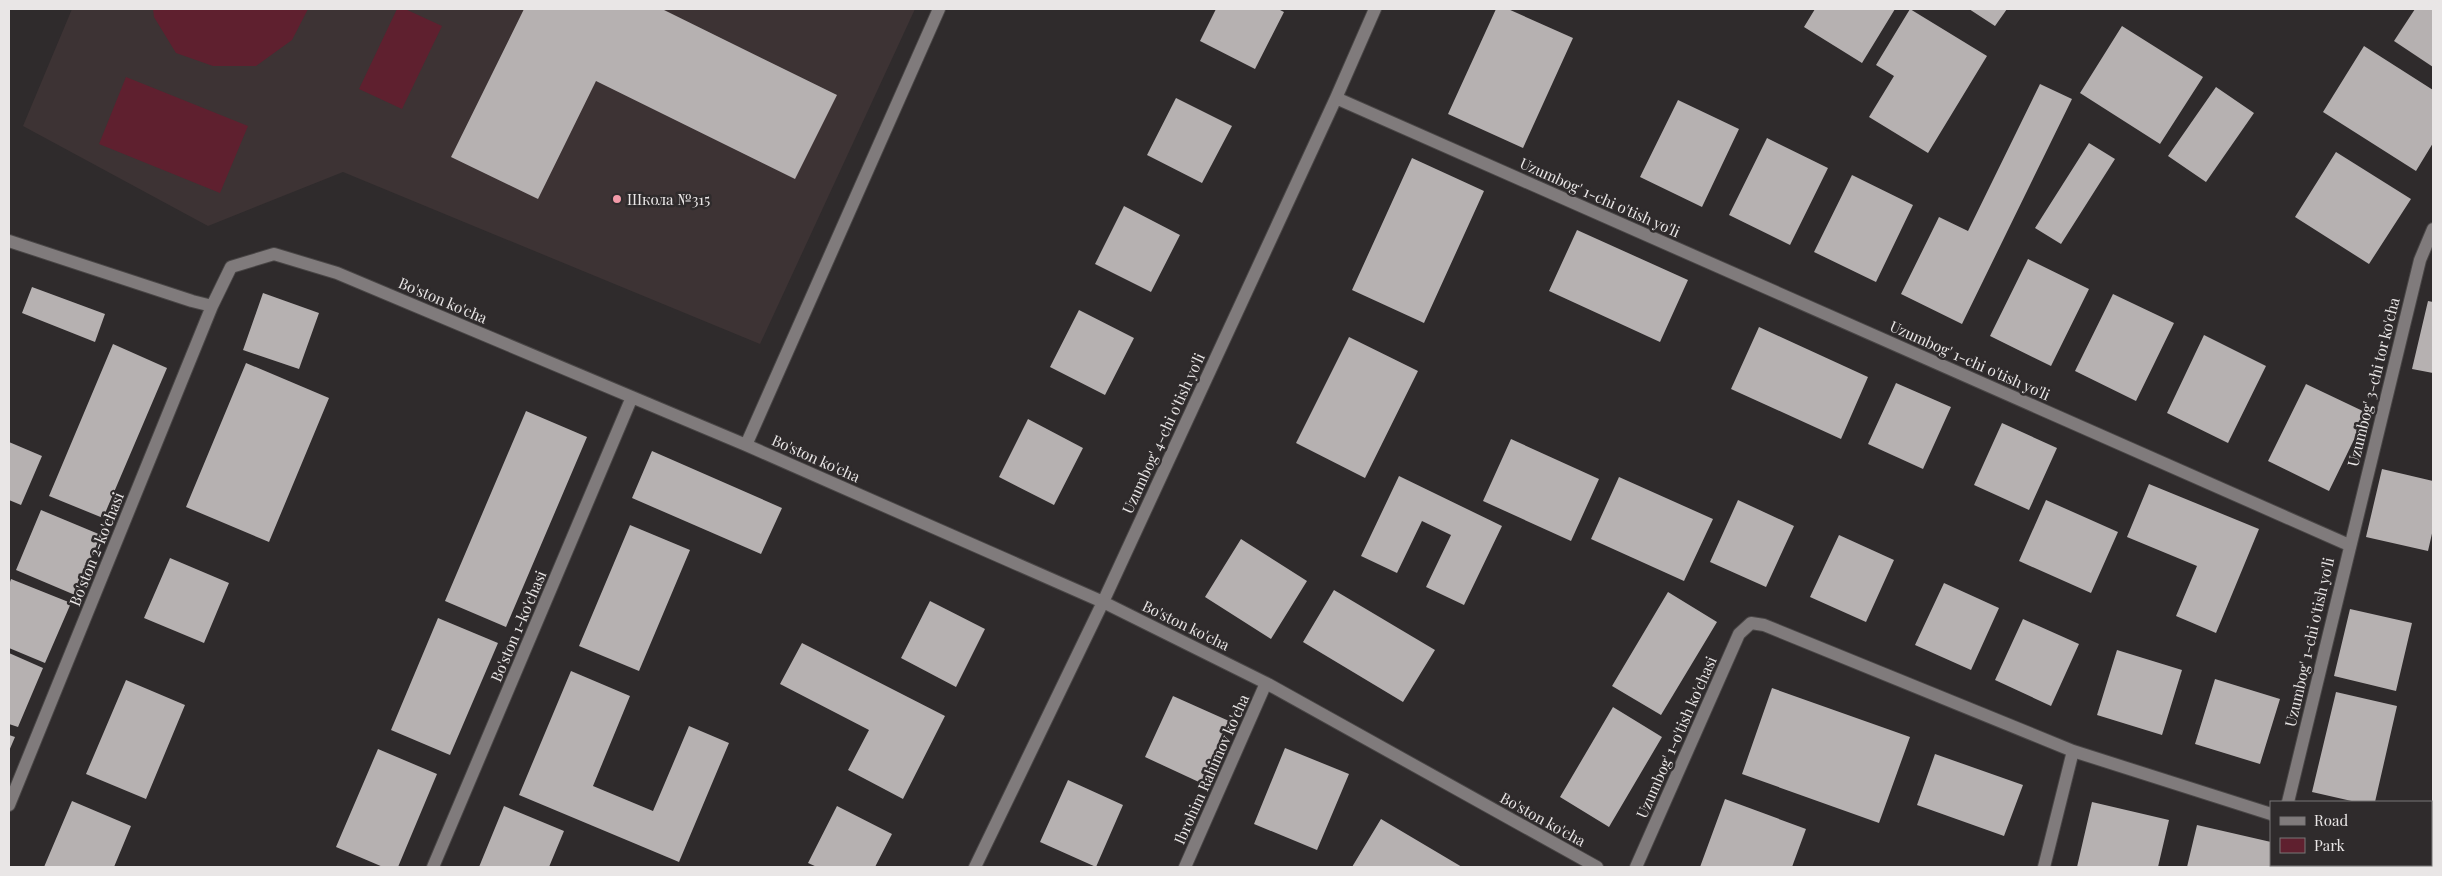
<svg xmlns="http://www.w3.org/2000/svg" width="2442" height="876" viewBox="0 0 2442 876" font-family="'Playfair Display',serif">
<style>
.built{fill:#3d3334}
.green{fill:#5f202f}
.building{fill:#b6b1b1}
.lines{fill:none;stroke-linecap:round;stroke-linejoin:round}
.street-casing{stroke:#494646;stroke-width:14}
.street{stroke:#807b7c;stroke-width:12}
.poi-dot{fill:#f39aa8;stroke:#2f2b2c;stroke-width:2}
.labels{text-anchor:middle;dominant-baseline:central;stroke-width:5;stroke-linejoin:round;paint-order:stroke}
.street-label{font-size:15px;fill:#e9e6e6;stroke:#2f2b2c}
.poi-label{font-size:15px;fill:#e9e6e6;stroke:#2f2b2c;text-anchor:start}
</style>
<rect width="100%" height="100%" fill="#2f2b2c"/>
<path class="built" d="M 72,9 L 915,9 L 760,344 L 343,172 L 208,226 L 23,126 Z"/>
<path class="green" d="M 153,9 L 308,9 L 292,40 L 256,66 L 213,66 L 176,53 L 154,17 Z
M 397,9 L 405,9 L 442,26 L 402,109 L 359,89 Z
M 126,77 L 248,126 L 220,193 L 99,144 Z"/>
<path class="building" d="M 524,9 L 662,9 L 837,95 L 795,179 L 596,81 L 538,199 L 451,157 Z
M 1216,9 L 1278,9 L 1284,12 L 1255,69 L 1200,41 Z
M 1496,9 L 1508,9 L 1573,38 L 1523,148 L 1448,114 Z
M 1815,9 L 1895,9 L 1862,63 L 1804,27 Z
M 1910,9 L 1987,56 L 1928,153 L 1869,117 L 1894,76 L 1876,65 Z
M 1969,9 L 2007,9 L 1995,26 Z
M 2415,9 L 2433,9 L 2433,67 L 2394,41 Z
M 2122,26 L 2203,77 L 2160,144 L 2080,93 Z
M 2364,46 L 2433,90 L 2433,143 L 2416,171 L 2323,112 Z
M 2040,84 L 2072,99 L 1962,324 L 1901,294 L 1939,217 L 1968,231 Z
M 2216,87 L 2254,113 L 2206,182 L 2168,156 Z
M 1176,98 L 1232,126 L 1202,183 L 1147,155 Z
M 1678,100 L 1739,129 L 1702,207 L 1640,177 Z
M 1767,138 L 1828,168 L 1790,245 L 1729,215 Z
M 2089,143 L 2115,159 L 2061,244 L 2035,228 Z
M 2336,152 L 2411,199 L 2369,264 L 2295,217 Z
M 1412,158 L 1484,191 L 1424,323 L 1352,290 Z
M 1852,175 L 1913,205 L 1876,282 L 1814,252 Z
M 1124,206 L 1180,235 L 1151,292 L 1095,264 Z
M 1577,230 L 1688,280 L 1660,342 L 1549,291 Z
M 2028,259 L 2089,289 L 2051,366 L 1990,336 Z
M 32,287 L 105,314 L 95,342 L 22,313 Z
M 263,293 L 319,313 L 299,369 L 243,350 Z
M 2113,294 L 2174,323 L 2136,401 L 2075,371 Z
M 2428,301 L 2433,302 L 2433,373 L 2412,369 Z
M 1079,310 L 1134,338 L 1105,395 L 1050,367 Z
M 1759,327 L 1868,377 L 1841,439 L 1731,389 Z
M 2204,335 L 2266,366 L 2228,443 L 2167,413 Z
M 1349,337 L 1418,371 L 1365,478 L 1296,443 Z
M 113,344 L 167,368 L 103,518 L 49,496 Z
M 246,363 L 329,398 L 269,542 L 186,507 Z
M 1896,383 L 1951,407 L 1923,469 L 1868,444 Z
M 2306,384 L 2367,413 L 2329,491 L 2268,461 Z
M 526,411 L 587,437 L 506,627 L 445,601 Z
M 1028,419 L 1083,448 L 1054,505 L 999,477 Z
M 2002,423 L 2057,448 L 2029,510 L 1974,485 Z
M 1511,439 L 1599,479 L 1571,541 L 1483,501 Z
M 9,442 L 42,456 L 21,505 L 9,500 Z
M 652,451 L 782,508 L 761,554 L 632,498 Z
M 2382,469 L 2433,481 L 2433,529 L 2428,551 L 2366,537 Z
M 1399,476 L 1502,526 L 1464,605 L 1426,587 L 1451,535 L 1422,521 L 1397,573 L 1361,556 Z
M 1619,477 L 1713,519 L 1684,581 L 1591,539 Z
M 2149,484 L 2259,529 L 2216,633 L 2176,616 L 2197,566 L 2127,537 Z
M 1738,500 L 1794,526 L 1766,587 L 1710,562 Z
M 2046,500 L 2118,532 L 2091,593 L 2019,561 Z
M 41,510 L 101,535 L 75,595 L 16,570 Z
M 630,525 L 690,550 L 639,671 L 579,646 Z
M 1839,535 L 1894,560 L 1866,622 L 1810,597 Z
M 1241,539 L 1307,581 L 1271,639 L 1205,597 Z
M 170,558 L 229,583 L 204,643 L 144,618 Z
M 11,579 L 71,603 L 45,663 L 9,648 L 9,585 Z
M 1944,583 L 1999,608 L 1971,670 L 1915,645 Z
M 1334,590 L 1435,650 L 1403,702 L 1303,642 Z
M 1668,592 L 1717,622 L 1661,715 L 1612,686 Z
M 930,601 L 985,629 L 956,687 L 901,658 Z
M 2350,609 L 2412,623 L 2396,691 L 2334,676 Z
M 438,618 L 498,643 L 450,755 L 391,730 Z
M 2023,619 L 2079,644 L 2051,706 L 1995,680 Z
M 802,643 L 945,716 L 903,799 L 848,770 L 869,730 L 780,684 Z
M 2117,650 L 2182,670 L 2162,735 L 2097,715 Z
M 9,653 L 43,668 L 18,727 L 9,724 Z
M 571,671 L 630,696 L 593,786 L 653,811 L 689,726 L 729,743 L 679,862 L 519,795 Z
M 2215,679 L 2280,699 L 2260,764 L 2195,744 Z
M 126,680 L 185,705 L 146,799 L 86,774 Z
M 1772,688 L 1910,737 L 1879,823 L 1742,774 Z
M 2336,692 L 2397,706 L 2375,802 L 2356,802 L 2312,792 Z
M 1173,696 L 1229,721 L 1201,783 L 1145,757 Z
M 1613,707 L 1662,737 L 1609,827 L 1560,797 Z
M 9,735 L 15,737 L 9,751 Z
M 1285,748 L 1349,774 L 1317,850 L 1254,824 Z
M 378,749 L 437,774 L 398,867 L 383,867 L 336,847 Z
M 1935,754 L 2023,785 L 2004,836 L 1917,805 Z
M 1068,780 L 1123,805 L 1096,867 L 1040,842 Z
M 1725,799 L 1806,829 L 1792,867 L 1700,867 Z
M 72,801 L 131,826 L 114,867 L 44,867 Z
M 2092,802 L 2169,820 L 2158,867 L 2077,867 Z
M 504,806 L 564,831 L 549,867 L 479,867 Z
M 837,806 L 892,834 L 875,867 L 817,867 L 808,863 Z
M 1381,819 L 1462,867 L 1352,867 Z
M 2197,825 L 2271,842 L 2271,865 L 2290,865 L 2290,867 L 2187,867 Z
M 2308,865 L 2367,865 L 2366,867 L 2307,867 Z"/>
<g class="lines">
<g class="street-casing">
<path id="street" d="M 1336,98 L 2349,545
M 9,241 L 192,301 L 212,306 L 231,267 L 274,254 L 337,273 L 746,445 L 1103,602 L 1266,683 L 1597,867
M 746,445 L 939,9
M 2288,802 L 2420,260 L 2433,229
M 9,805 L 212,306
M 433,867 L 632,397
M 975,867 L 1103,602 L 1336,98 L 1375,9
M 1185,867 L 1266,683
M 1636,867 L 1739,634 L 1751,623 L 1764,625 L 2073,751 L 2271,814
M 2044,867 L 2073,751"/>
</g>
<use href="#street" class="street"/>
</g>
<circle class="poi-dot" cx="617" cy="199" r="5"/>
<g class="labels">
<g class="street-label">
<text transform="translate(1600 197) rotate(24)">Uzumbog' 1-chi o'tish yo'li</text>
<text transform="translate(443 300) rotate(23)">Bo'ston ko'cha</text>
<text transform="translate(1970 360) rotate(24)">Uzumbog' 1-chi o'tish yo'li</text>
<text transform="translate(2373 382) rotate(-76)">Uzumbog' 3-chi tor ko'cha</text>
<text transform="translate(1163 433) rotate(-65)">Uzumbog' 4-chi o'tish yo'li</text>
<text transform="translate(816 458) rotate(24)">Bo'ston ko'cha</text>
<text transform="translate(96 549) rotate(-68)">Bo'ston 2-ko'chasi</text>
<text transform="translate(1186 625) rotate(26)">Bo'ston ko'cha</text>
<text transform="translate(518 626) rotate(-67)">Bo'ston 1-ko'chasi</text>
<text transform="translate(2309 642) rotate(-77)">Uzumbog' 1-chi o'tish yo'li</text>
<text transform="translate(1676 737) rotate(-66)">Uzumbog' 1-o'tish ko'chasi</text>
<text transform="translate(1211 769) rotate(-66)">Ibrohim Rahimov ko'cha</text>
<text transform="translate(1543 819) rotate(29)">Bo'ston ko'cha</text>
</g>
<g class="poi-label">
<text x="627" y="199">Школа №315</text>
</g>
</g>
<rect width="2442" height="876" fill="none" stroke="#e9e6e6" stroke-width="20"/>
<rect x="2270" y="801" width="162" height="65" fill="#2f2b2c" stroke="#797676"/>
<rect x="2280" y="817" width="25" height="8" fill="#807b7c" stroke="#797676"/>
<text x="2314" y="826" font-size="15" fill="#e9e6e6">Road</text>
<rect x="2280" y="838" width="25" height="15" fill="#5f202f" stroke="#797676"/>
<text x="2314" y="851" font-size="15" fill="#e9e6e6">Park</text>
</svg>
